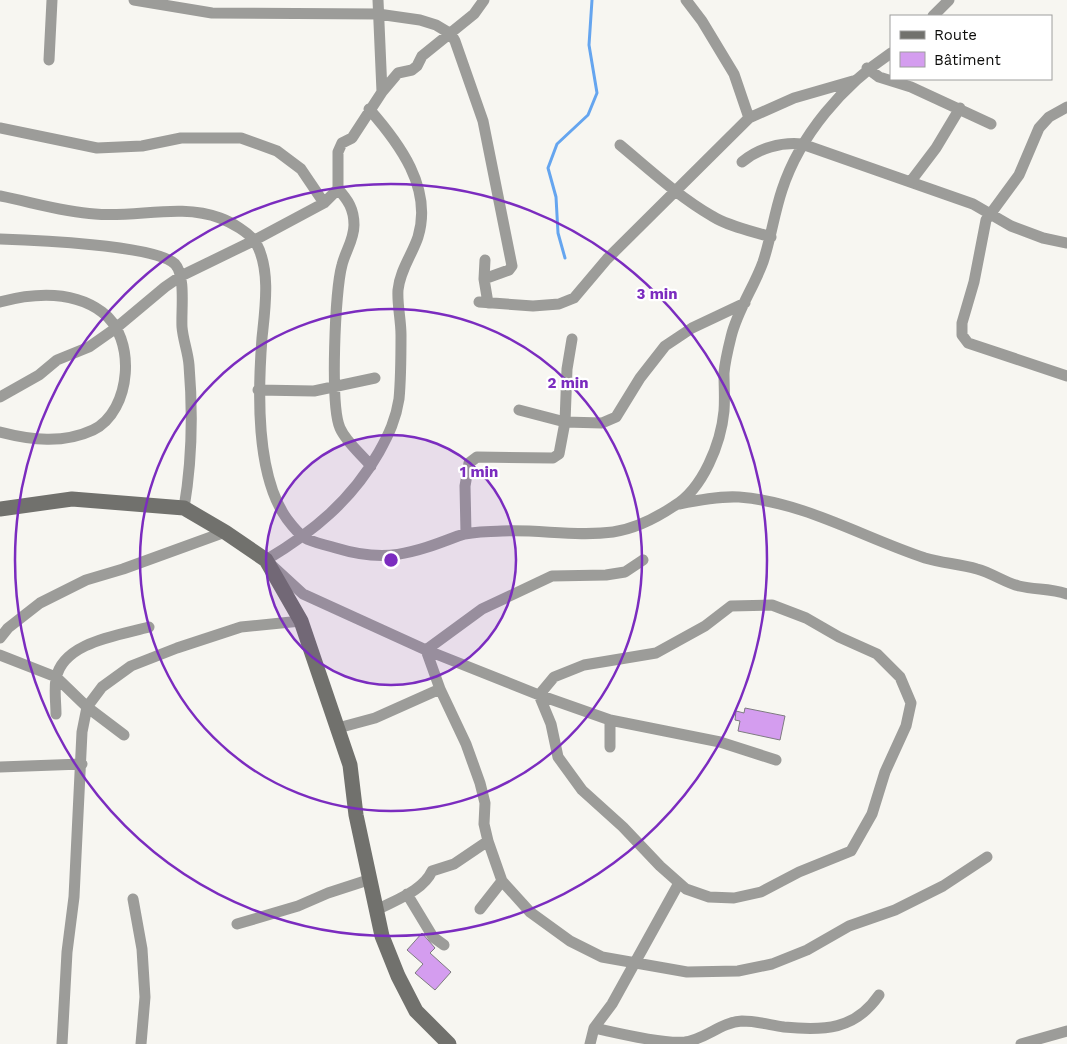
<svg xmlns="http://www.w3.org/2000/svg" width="1067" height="1044" viewBox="0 0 1067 1044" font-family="'Work Sans',sans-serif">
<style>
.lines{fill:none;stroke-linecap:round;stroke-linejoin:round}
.stream{stroke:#65a5ef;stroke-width:3}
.building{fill:#d49def;stroke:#7e7b80}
.street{stroke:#9c9c99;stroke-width:11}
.secondary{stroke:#71716d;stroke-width:15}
.ring{fill:none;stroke:#7b2cbf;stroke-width:2.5}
.centre{fill:#7b2cbf;stroke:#fff;stroke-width:2.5}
.ring-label{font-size:15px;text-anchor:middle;font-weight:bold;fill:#7b2cbf;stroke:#fff;stroke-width:4.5;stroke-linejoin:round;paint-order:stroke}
</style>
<rect width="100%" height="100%" fill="#f7f6f1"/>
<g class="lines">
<path class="stream" d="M 565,258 L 558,233 L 556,197 L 548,168 L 557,144 L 588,115 L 597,93 L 589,45 L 592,0"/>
</g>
<path class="building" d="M 745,708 L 785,716 L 780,740 L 738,731 L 740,721 L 735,720 L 736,711 L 744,713 Z
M 422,933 L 435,948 L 430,953 L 451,972 L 435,990 L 415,973 L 423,964 L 407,950 Z"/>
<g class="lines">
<path class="street" d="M 134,0 L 212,13 L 378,14 L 420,20 L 436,25 L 451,34 L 455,41 L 483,121 L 512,266 L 509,270 L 484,279
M 686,0 L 702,21 L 734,74 L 749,118
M 933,16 L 949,0
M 49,60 L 52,0
M 867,68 L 879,77 L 911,87 L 991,124
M 382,92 L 398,73 L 412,70 L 417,66 L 422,56 L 474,14 L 484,0
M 1067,107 L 1049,117 L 1039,128 L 1019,175 L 986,220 L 974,282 L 962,323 L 962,335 L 968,343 L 1067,376
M 369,109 C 399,143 433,188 418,237 C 412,255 400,270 398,290 C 397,304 401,320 401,335 C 401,356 401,378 399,399 C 396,419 389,434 379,452 C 352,500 313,532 266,560 L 303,594 L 426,650 L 539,695 L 610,720 L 720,742 L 776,760
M 0,128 L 97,148 L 142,146 L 181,138 L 241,138 L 277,151 L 301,169 L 324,203
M 620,145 C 650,170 679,197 712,216 C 730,227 752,231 771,237
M 742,162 C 759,148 781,142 802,144 L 973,204 L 1011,226 L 1043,238 L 1067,243
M 911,181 L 936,148 L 960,108
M 338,189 C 348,200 354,209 354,225 C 354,240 345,252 342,265 C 335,290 330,406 340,428 C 346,442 361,454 371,466
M 0,196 C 31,202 63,212 95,214 C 136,218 180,203 220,218 C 231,222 250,233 256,243 C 271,270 265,309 262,338 C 258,390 255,475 287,519 C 305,543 308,540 336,548 C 385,563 411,554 458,536 C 472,531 487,532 502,531 C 538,529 576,537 613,532 C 634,529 656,518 674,506 C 703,489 721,443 724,411 C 725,398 724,386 724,373 C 725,361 728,349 731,337 C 737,311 754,287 763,262 C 771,238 774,214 782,190 C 800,135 843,85 891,53
M 0,239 C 31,240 156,245 175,264 C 186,276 181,311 182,327 C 183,340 188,352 189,365 C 193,413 192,461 184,508
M 485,260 L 484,279 L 488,303
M 0,302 C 34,293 72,290 102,312 C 137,337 132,411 93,430 C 63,444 31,440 0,432
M 479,302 L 533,306 L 559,304 L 574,298 L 607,259 L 749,118 L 794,98 L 853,81
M 258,390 L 314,391 L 375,378
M 0,397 L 39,375 L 57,360 L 89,347 L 116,328 L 165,287 L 181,276 L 255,240 L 324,203 L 338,189 L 338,152 L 342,143 L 352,138 L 382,92 L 378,0
M 519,410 L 565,422 L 602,423 L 616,417 L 640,378 L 665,346 L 692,328 L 745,303
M 679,504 C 698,500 718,496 739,497 C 804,502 864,538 925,558 C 942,563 960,564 977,569 C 992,573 1006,583 1019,586 C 1036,590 1051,588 1067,594
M 466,533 L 465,486 L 469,463 L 477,457 L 553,458 L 559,454 L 565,422 L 567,369 L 572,339
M 643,560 L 625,572 L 606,575 L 552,576 L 482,609 L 426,650 L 440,689 L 466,744 L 480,783 L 485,803 L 484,824 L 488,841 L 502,881 L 530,912 L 570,941 L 602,957 L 687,972 L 738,971 L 772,964 L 807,950 L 849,926 L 895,910 L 943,886 L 987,857
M 772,605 L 806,618 L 839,637 L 877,654 L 900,677 L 911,703 L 906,726 L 885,772 L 872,814 L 851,851 L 799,872 L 761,892 L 734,898 L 709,897 L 686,889 L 660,866 L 623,827 L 582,790 L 558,757 L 551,724 L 539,695 L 554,677 L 584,665 L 656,653 L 705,626 L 731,606 Z
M 0,638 L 8,628 L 40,603 L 86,580 L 123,569 L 225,532
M 0,655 L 56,677 L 87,707 L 124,735
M 56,714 C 56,703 54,690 56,679 C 62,642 120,635 149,627
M 338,728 L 375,718 L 440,689
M 610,747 L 610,720
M 0,767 L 82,764
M 407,894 L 433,937 L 444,945
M 133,899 L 142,949 L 145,997 L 141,1044
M 480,909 L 502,881
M 377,910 C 395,900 423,891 432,871 L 454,864 L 488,841
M 237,924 L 298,906 L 328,893 L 368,880
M 594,1028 C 618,1033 662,1044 685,1042 C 706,1039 721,1022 742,1021 C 757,1021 770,1025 784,1027 C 824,1031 855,1030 879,995
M 62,1044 L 67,952 L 74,897 L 82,732 L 87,707 L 102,687 L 131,666 L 177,648 L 241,627 L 301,621
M 590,1044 L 594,1028 L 612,1004 L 679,883
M 1021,1044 L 1067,1031"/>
<path class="secondary" d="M 0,509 L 72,499 L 184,508 L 225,532 L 266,560 L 301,621 L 350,765 L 356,815 L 382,936 L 398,976 L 416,1011 L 449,1044"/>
</g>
<circle cx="391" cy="560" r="125" fill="#7b2cbf" fill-opacity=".12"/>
<g class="ring">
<circle cx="391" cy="560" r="125"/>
<circle cx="391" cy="560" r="251"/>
<circle cx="391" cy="560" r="376"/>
</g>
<circle cx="391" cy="560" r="8" class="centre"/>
<g class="ring-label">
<text x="657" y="299">3 min</text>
<text x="568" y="388">2 min</text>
<text x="479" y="477">1 min</text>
</g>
<rect x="890" y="15" width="162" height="65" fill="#ffffff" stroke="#9e9e9d"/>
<rect x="900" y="31" width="25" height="8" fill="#71716d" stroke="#9e9e9d"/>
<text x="934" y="40" font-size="15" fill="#0d0d0b">Route</text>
<rect x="900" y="52" width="25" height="15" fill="#d49def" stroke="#9e9e9d"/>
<text x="934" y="65" font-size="15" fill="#0d0d0b">Bâtiment</text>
</svg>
